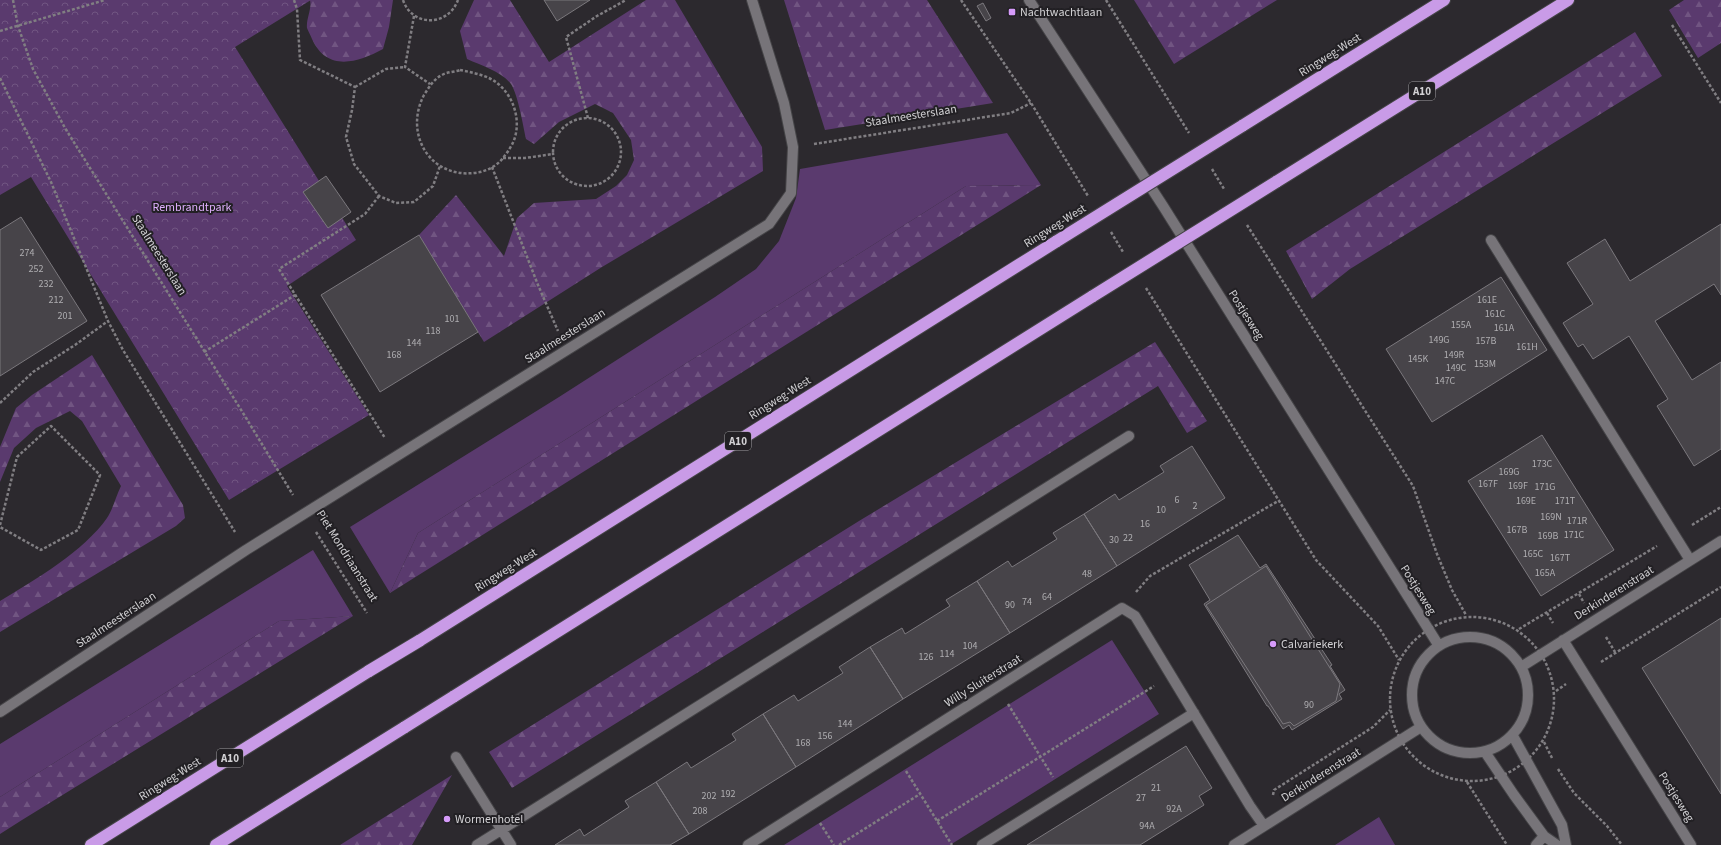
<svg xmlns="http://www.w3.org/2000/svg" width="1721" height="845" viewBox="0 0 1721 845" font-family="'Source Sans 3',sans-serif">
<style>
.green{fill:#5a3a6e}
.forest{fill:url(#forest-firs)}
.park{fill:url(#park-crowns)}
.building{fill:#474449;stroke:#7b787d}
.lines{fill:none;stroke-linecap:round;stroke-linejoin:round}
.minor-casing{stroke:#454447;stroke-width:12}
.highway-casing{stroke:#454447;stroke-width:14}
.path{stroke:#807e82;stroke-width:2.5;stroke-dasharray:3 2;stroke-linecap:butt}
.minor{stroke:#777479;stroke-width:10}
.highway{stroke:#c99be7;stroke-width:12}
.highway-bridge-casing{stroke:#454447;stroke-width:14;stroke-linecap:butt}
.highway-bridge{stroke:#c99be7;stroke-width:12}
.poi-dot{fill:#d69bfa;stroke:#222024;stroke-width:1.5}
.labels{text-anchor:middle;dominant-baseline:central;stroke-width:4;stroke-linejoin:round;paint-order:stroke}
.number-label{font-size:10px;fill:#afaeb1}
.shield{fill:#222024;stroke:#9d9c9f;stroke-width:1}
.shield-label{font-size:11px;font-weight:bold;fill:#d2d1d4}
.poi-label{font-size:12px;fill:#d2d1d4;stroke:#222024;text-anchor:start}
.street-label{font-size:12px;fill:#d2d1d4;stroke:#222024}
.park-label{font-size:12px;fill:#deaffc;stroke:#222024}
</style>
<defs>
<pattern id="forest-firs" width="22" height="20" patternUnits="userSpaceOnUse"><rect width="22" height="20" fill="#5a3a6e"/><path d="M5 1l3.5 6h-7zM16 11l3.5 6h-7z" fill="#715582"/></pattern>
<pattern id="park-crowns" width="20" height="18" patternUnits="userSpaceOnUse"><rect width="20" height="18" fill="#5a3a6e"/><path d="M2 6a3 3 0 1 1 6 0M12 15a3 3 0 1 1 6 0" fill="none" stroke="#715582"/></pattern>
</defs>
<rect width="100%" height="100%" fill="#2c292e"/>
<path class="green" d="M 1007,133 L 1041,185 L 966,186 L 418,533 L 390,593 L 350,527 L 559,397 L 715,297 L 756,269 L 779,241 L 796,198 L 800,169 Z
M 313,550 L 353,616 L 279,621 L 0,797 L 0,744 Z
M 1112,640 L 1159,714 L 950,845 L 784,845 Z
M 1379,817 L 1395,845 L 1335,845 Z"/>
<path class="forest" d="M 310,0 L 393,0 L 389,27 L 383,49 C 357,63 327,72 312,39 C 311,36 308,31 307,28 C 306,19 312,9 310,0 Z
M 474,0 L 510,0 L 549,62 L 646,0 L 675,0 L 762,147 L 763,171 L 602,267 L 484,342 L 419,235 L 456,195 L 504,256 L 517,218 L 534,203 L 596,199 L 616,186 L 627,175 L 634,160 L 631,140 L 613,113 L 595,104 L 559,122 L 534,144 L 526,139 C 523,125 518,95 511,84 C 501,71 482,66 467,59 L 460,31 Z
M 784,0 L 927,0 L 993,103 L 825,130 Z
M 1134,0 L 1277,0 L 1174,64 Z
M 1684,0 L 1721,0 L 1721,43 L 1698,58 L 1669,10 Z
M 1635,32 L 1662,76 L 1350,269 L 1312,299 L 1286,251 Z
M 1041,185 L 390,593 L 418,533 L 966,186 Z
M 1155,342 L 1207,421 L 1187,433 L 1158,386 L 512,788 L 489,752 L 859,521 Z
M 92,355 L 183,505 L 185,518 L 176,526 L 0,632 L 0,601 C 35,580 84,551 107,518 C 113,509 116,496 121,486 L 82,421 L 70,411 L 36,428 L 14,448 L 0,482 L 0,447 L 16,408 L 32,395 Z
M 353,616 L 22,820 L 0,834 L 0,797 L 279,621 Z
M 452,775 L 412,845 L 340,845 Z"/>
<path class="park" d="M 0,0 L 311,0 L 235,47 L 356,240 L 287,286 L 369,415 L 229,500 L 31,177 L 0,195 Z"/>
<path class="building" d="M 544,0 L 590,0 L 557,21 Z
M 983,3 L 991,18 L 986,21 L 977,6 Z
M 326,176 L 351,212 L 328,228 L 303,192 Z
M 21,217 L 87,321 L 0,376 L 0,230 Z
M 1721,224 L 1721,295 L 1714,284 L 1655,321 L 1692,380 L 1721,362 L 1721,449 L 1694,466 L 1657,406 L 1668,399 L 1629,336 L 1593,359 L 1583,344 L 1578,347 L 1563,323 L 1593,304 L 1567,263 L 1605,239 L 1630,281 Z
M 419,235 L 478,332 L 380,392 L 321,295 Z
M 1501,277 L 1547,350 L 1432,422 L 1386,349 Z
M 1542,435 L 1614,550 L 1541,596 L 1468,481 Z
M 1192,446 L 1225,498 L 1117,566 L 1084,514 L 1115,494 L 1119,500 L 1164,472 L 1160,466 Z
M 1084,514 L 1117,566 L 1010,633 L 977,581 L 1008,561 L 1012,567 L 1057,539 L 1053,533 Z
M 1238,535 L 1260,568 L 1266,564 L 1332,665 L 1330,666 L 1345,690 L 1339,694 L 1342,699 L 1292,730 L 1289,725 L 1283,729 L 1268,706 L 1267,706 L 1204,604 L 1210,600 L 1189,565 Z
M 1266,566 L 1340,684 L 1336,701 L 1294,726 L 1290,722 L 1283,724 L 1206,605 Z
M 977,581 L 1010,633 L 903,699 L 870,647 L 902,628 L 905,634 L 950,606 L 946,600 Z
M 1721,618 L 1721,794 L 1642,668 Z
M 870,647 L 903,699 L 796,767 L 763,714 L 794,695 L 798,701 L 843,673 L 839,667 Z
M 763,714 L 796,767 L 689,834 L 656,782 L 687,762 L 691,768 L 736,740 L 732,734 Z
M 1186,746 L 1212,788 L 1199,796 L 1204,805 L 1140,845 L 1027,845 Z
M 656,782 L 689,834 L 670,845 L 555,845 L 580,829 L 584,836 L 629,807 L 625,801 Z"/>
<g class="lines">
<g class="minor-casing">
<path id="minor" d="M 1029,0 L 1163,206 L 1439,646
M 1491,240 L 1690,560
M1412 695a58 58 0 1 1 116 0a58 58 0 1 1-116 0Z
M 1563,640 L 1691,845
M 1521,667 L 1721,541
M 0,712 L 246,550 L 769,224 L 791,193 L 793,147 L 784,103 L 752,0
M 1513,736 L 1562,825 L 1566,845
M 1485,752 L 1514,795 L 1544,836 L 1557,845
M 456,757 L 511,845
M 477,845 L 1129,436
M 748,845 L 1122,608 L 1135,616 L 1250,806 L 1264,826
M 982,845 L 1194,713
M 1234,845 L 1421,727
M 1536,845 L 1544,836"/>
</g>
<g class="highway-casing">
<path id="highway" d="M 1242,126 L 1444,0
M 1276,182 L 1568,0
M 419,641 L 1057,241
M 453,697 L 1093,296
M 91,845 L 369,671
M 216,845 L 405,727"/>
</g>
<path class="path" d="M 13,0 L 18,26 L 33,69 L 65,128 L 243,413 L 293,495
M 294,0 L 297,9 L 300,60 L 355,87 L 352,110 L 346,137 L 354,164 L 379,196 L 396,203 L 414,202 L 433,186 L 440,166
M 403,0 C 412,27 448,27 458,0
M 961,0 L 1031,103 L 1088,196
M 1106,0 L 1189,133
M 414,16 L 405,67 L 430,84
M 1672,25 L 1721,103
M 0,31 L 105,0
M 460,70 C 470,72 480,74 489,78 C 514,90 525,125 510,148 C 508,152 505,155 503,158 C 496,167 485,172 474,173 C 429,178 404,133 424,95 C 429,87 434,79 442,75 C 447,72 454,72 460,70 Z
M 0,78 L 51,182 L 108,321 L 123,350 L 235,532
M 355,87 L 386,69 L 405,67
M553 152a34 34 0 1 1 68 0a34 34 0 1 1-68 0Z
M 588,118 L 566,37 L 597,16 L 626,0
M 814,144 L 1011,113 L 1031,103
M 503,158 L 525,158 L 553,154
M 492,167 L 538,285 L 558,331
M 1212,169 L 1224,189
M 379,196 L 365,214 L 279,269 L 385,438
M 1247,225 L 1413,486 L 1437,554 L 1452,590 L 1466,615
M 1111,232 L 1123,252
M 1146,288 L 1316,560 L 1378,626 L 1399,660
M 204,352 L 295,295
M 0,403 L 33,372 L 75,345 L 108,321
M 0,525 L 17,457 L 51,426 L 100,475 L 78,530 L 41,550 L 0,527
M 1692,525 L 1721,507
M 316,532 L 367,613
M 1136,592 L 1150,576 L 1278,501
M 1579,594 L 1584,603
M 1547,613 L 1553,623
M1390 699a82 82 0 1 1 164 0a82 82 0 1 1-164 0Z
M 1519,629 L 1657,546
M 1606,637 L 1615,652
M 1601,662 L 1721,587
M 1556,691 L 1566,684
M 1008,704 L 1053,777
M 1544,742 L 1552,758
M 1558,769 L 1574,793 L 1607,826 L 1622,845
M 906,771 L 952,845
M 1467,782 L 1507,845
M 1273,795 L 1274,790 L 1373,727 L 1390,710
M 937,821 L 1154,686
M 820,823 L 834,845
M 839,845 L 920,794"/>
<use href="#minor" class="minor"/>
<use href="#highway" class="highway"/>
<g class="highway-bridge-casing">
<path id="highway-bridge" d="M 1057,241 L 1242,126
M 1093,296 L 1276,182
M 369,671 L 419,641
M 405,727 L 453,697"/>
</g>
<use href="#highway-bridge" class="highway-bridge"/>
</g>
<g class="poi-dot">
<rect x="1008" y="8" width="8" height="8" rx="2"/>
<circle cx="1273" cy="644" r="4"/>
<circle cx="447" cy="819" r="4"/>
</g>
<g class="labels">
<g class="number-label">
<text x="27" y="253">274</text>
<text x="36" y="269">252</text>
<text x="46" y="284">232</text>
<text x="56" y="300">212</text>
<text x="1487" y="300">161E</text>
<text x="1495" y="314">161C</text>
<text x="65" y="316">201</text>
<text x="452" y="319">101</text>
<text x="1461" y="325">155A</text>
<text x="1504" y="328">161A</text>
<text x="433" y="331">118</text>
<text x="1439" y="340">149G</text>
<text x="1486" y="341">157B</text>
<text x="414" y="343">144</text>
<text x="1527" y="347">161H</text>
<text x="394" y="355">168</text>
<text x="1454" y="355">149R</text>
<text x="1418" y="359">145K</text>
<text x="1485" y="364">153M</text>
<text x="1456" y="368">149C</text>
<text x="1445" y="381">147C</text>
<text x="1542" y="464">173C</text>
<text x="1509" y="472">169G</text>
<text x="1488" y="484">167F</text>
<text x="1518" y="486">169F</text>
<text x="1545" y="487">171G</text>
<text x="1177" y="500">6</text>
<text x="1526" y="501">169E</text>
<text x="1565" y="501">171T</text>
<text x="1195" y="506">2</text>
<text x="1161" y="510">10</text>
<text x="1551" y="517">169N</text>
<text x="1577" y="521">171R</text>
<text x="1145" y="524">16</text>
<text x="1517" y="530">167B</text>
<text x="1574" y="535">171C</text>
<text x="1548" y="536">169B</text>
<text x="1128" y="538">22</text>
<text x="1114" y="540">30</text>
<text x="1533" y="554">165C</text>
<text x="1560" y="558">167T</text>
<text x="1545" y="573">165A</text>
<text x="1087" y="574">48</text>
<text x="1047" y="597">64</text>
<text x="1027" y="602">74</text>
<text x="1010" y="605">90</text>
<text x="970" y="646">104</text>
<text x="947" y="654">114</text>
<text x="926" y="657">126</text>
<text x="1309" y="705">90</text>
<text x="845" y="724">144</text>
<text x="825" y="736">156</text>
<text x="803" y="743">168</text>
<text x="1156" y="788">21</text>
<text x="728" y="794">192</text>
<text x="709" y="796">202</text>
<text x="1141" y="798">27</text>
<text x="1174" y="809">92A</text>
<text x="700" y="811">208</text>
<text x="1147" y="826">94A</text>
</g>
<g class="shield">
<rect x="1409" y="82" width="26" height="18" rx="3"/>
<rect x="725" y="432" width="26" height="18" rx="3"/>
<rect x="217" y="749" width="26" height="18" rx="3"/>
</g>
<g class="shield-label">
<text x="1422" y="91">A10</text>
<text x="738" y="441">A10</text>
<text x="230" y="758">A10</text>
</g>
<g class="poi-label">
<text x="1020" y="12">Nachtwachtlaan</text>
<text x="1281" y="644">Calvariekerk</text>
<text x="455" y="819">Wormenhotel</text>
</g>
<g class="street-label">
<text transform="translate(1330 55) rotate(-32)">Ringweg-West</text>
<text transform="translate(911 116) rotate(-9)">Staalmeesterslaan</text>
<text transform="translate(1055 226) rotate(-32)">Ringweg-West</text>
<text transform="translate(159 255) rotate(58)">Staalmeesterslaan</text>
<text transform="translate(1246 315) rotate(58)">Postjesweg</text>
<text transform="translate(565 336) rotate(-32)">Staalmeesterslaan</text>
<text transform="translate(780 398) rotate(-32)">Ringweg-West</text>
<text transform="translate(347 556) rotate(58)">Piet Mondriaanstraat</text>
<text transform="translate(506 570) rotate(-32)">Ringweg-West</text>
<text transform="translate(1418 590) rotate(58)">Postjesweg</text>
<text transform="translate(1614 593) rotate(-32)">Derkinderenstraat</text>
<text transform="translate(116 620) rotate(-33)">Staalmeesterslaan</text>
<text transform="translate(983 681) rotate(-32)">Willy Sluiterstraat</text>
<text transform="translate(1321 775) rotate(-32)">Derkinderenstraat</text>
<text transform="translate(170 779) rotate(-32)">Ringweg-West</text>
<text transform="translate(1676 797) rotate(58)">Postjesweg</text>
</g>
<g class="park-label">
<text x="192" y="207">Rembrandtpark</text>
</g>
</g>
</svg>
